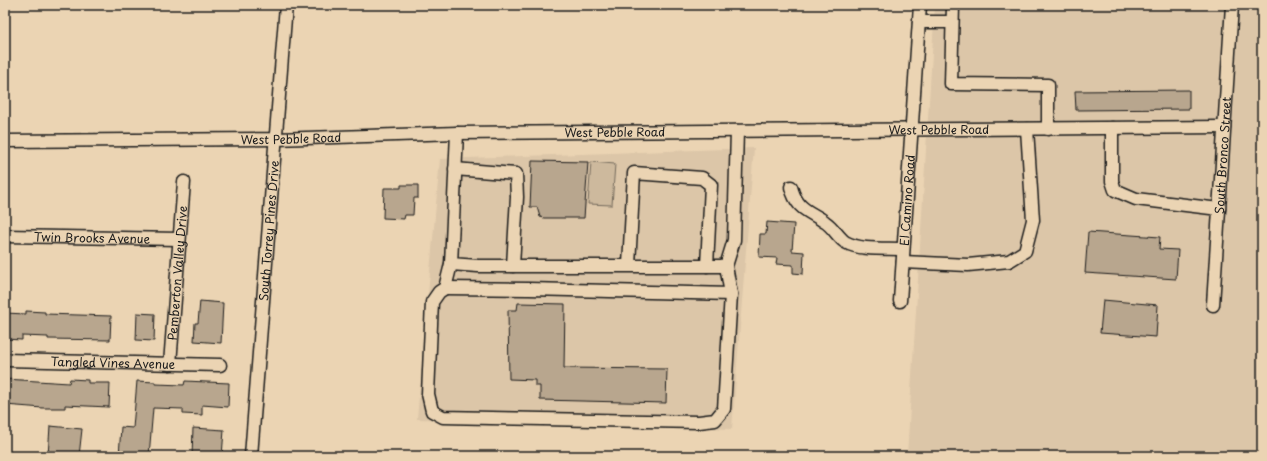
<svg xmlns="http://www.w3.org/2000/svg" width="1267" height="461" viewBox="0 0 1267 461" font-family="'Playpen Sans',sans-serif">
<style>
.built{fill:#dcc6a8}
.green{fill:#cdb99d;stroke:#746a5c}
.building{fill:#b8a68e;stroke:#1c1c1c}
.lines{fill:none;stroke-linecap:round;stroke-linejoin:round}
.minor-casing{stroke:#1c1c1c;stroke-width:15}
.minor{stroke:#ebd4b3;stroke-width:12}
.labels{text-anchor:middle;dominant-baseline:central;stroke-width:3.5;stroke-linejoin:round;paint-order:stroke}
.street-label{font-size:12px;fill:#1c1c1c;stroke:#ebd4b3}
</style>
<rect width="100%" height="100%" fill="#ebd4b3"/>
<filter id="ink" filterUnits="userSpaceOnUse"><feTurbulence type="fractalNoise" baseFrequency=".025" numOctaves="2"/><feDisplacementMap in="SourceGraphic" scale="8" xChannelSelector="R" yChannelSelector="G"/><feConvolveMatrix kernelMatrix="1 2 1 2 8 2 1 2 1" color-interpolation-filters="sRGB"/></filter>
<g filter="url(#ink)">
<path class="built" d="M 935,5 L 1262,5 L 1262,456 L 907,456 Z
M 754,148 L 732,429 L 417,419 L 440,159 Z"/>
<path class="green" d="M 591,162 L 615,164 L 612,205 L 588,204 Z"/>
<path class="building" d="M 1189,90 L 1189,109 L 1076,110 L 1075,91 Z
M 532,161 L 588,162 L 584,218 L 544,218 L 540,217 L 537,207 L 530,207 Z
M 401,185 L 418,185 L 418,198 L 414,198 L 413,215 L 405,215 L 404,219 L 383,218 L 384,188 L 401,188 Z
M 767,222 L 794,224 L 792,251 L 804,252 L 803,274 L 793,273 L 793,265 L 776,264 L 777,258 L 759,257 L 760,234 L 766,234 Z
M 1088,232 L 1160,237 L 1159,249 L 1178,250 L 1176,279 L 1085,273 Z
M 1103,300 L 1158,305 L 1156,337 L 1100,333 Z
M 200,301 L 223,303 L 221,343 L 194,341 L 195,323 L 198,323 Z
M 518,303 L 565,304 L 564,368 L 667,369 L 666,403 L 540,400 L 540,386 L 535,386 L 535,380 L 509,379 L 508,310 L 517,310 Z
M 26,311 L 45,312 L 45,314 L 111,316 L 110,340 L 48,339 L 48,337 L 22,336 L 22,340 L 5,339 L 5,313 L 26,314 Z
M 137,313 L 155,314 L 154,341 L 136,340 Z
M 5,379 L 69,383 L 70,379 L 88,380 L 88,383 L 110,383 L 109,407 L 65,405 L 65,408 L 43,408 L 5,405 Z
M 137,381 L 155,382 L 155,384 L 184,385 L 185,381 L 229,383 L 228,407 L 202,405 L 202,415 L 183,414 L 183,409 L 153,408 L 149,456 L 119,456 L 121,427 L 133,428 Z
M 50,426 L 82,429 L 79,456 L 48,456 Z
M 193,428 L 224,430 L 222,456 L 192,456 Z"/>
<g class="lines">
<g class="minor-casing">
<g id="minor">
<path d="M 953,5 L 951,84 L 1048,85 L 1048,129"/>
<path d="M 919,22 L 952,22"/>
<path d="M 1112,128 L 1112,181 L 1115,190 L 1136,199 L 1219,209"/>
<path d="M 457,133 L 451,264 L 478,266 L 726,266 L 734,240 L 737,131"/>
<path id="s1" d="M 5,141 L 276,139 L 457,133 L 1224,127"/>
<path d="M 455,169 L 516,174 L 517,197 L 513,266"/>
<path d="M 791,187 C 797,210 808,210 825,222 C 833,227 838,237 845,242 C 861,251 886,248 903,249"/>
<path id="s2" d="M 5,236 L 179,239"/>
<path d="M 903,262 L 968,265 L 1009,261 L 1025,251 L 1033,220 L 1027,129"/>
<path d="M 451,264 L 445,288 L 439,292 L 432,302 L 428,394 L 432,411 L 443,417 L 699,422 L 715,420 L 724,409 L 731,294 L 726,266"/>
<path d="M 629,265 L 634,173 L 702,178 L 711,185 L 707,266"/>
<path d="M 445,288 L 529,289 L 731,294"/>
<path id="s3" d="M 900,301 L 920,5"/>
<path id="s4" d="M 1213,305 L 1232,5"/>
<path id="s5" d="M 5,360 L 220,365"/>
<path id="s6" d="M 170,364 L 184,182"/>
<path id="s7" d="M 251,456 L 286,5"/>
</g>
</g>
<use href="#minor" class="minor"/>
</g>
</g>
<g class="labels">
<g class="street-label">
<text stroke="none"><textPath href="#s1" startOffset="934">West Pebble Road</textPath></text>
<text stroke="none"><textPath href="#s1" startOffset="610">West Pebble Road</textPath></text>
<text stroke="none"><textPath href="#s1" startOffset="286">West Pebble Road</textPath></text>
<text stroke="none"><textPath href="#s4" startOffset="150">South Bronco Street</textPath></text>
<text stroke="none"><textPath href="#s3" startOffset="101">El Camino Road</textPath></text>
<text stroke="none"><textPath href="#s7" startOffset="226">South Torrey Pines Drive</textPath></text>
<text stroke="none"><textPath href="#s2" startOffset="87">Twin Brooks Avenue</textPath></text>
<text stroke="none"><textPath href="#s6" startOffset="91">Pemberton Valley Drive</textPath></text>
<text stroke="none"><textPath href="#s5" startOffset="108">Tangled Vines Avenue</textPath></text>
</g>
</g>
<rect width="1267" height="461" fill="none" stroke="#ebd4b3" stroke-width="20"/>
<rect x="10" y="10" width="1247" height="441" fill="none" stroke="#1c1c1c" stroke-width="1.5" filter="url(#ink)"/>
</svg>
